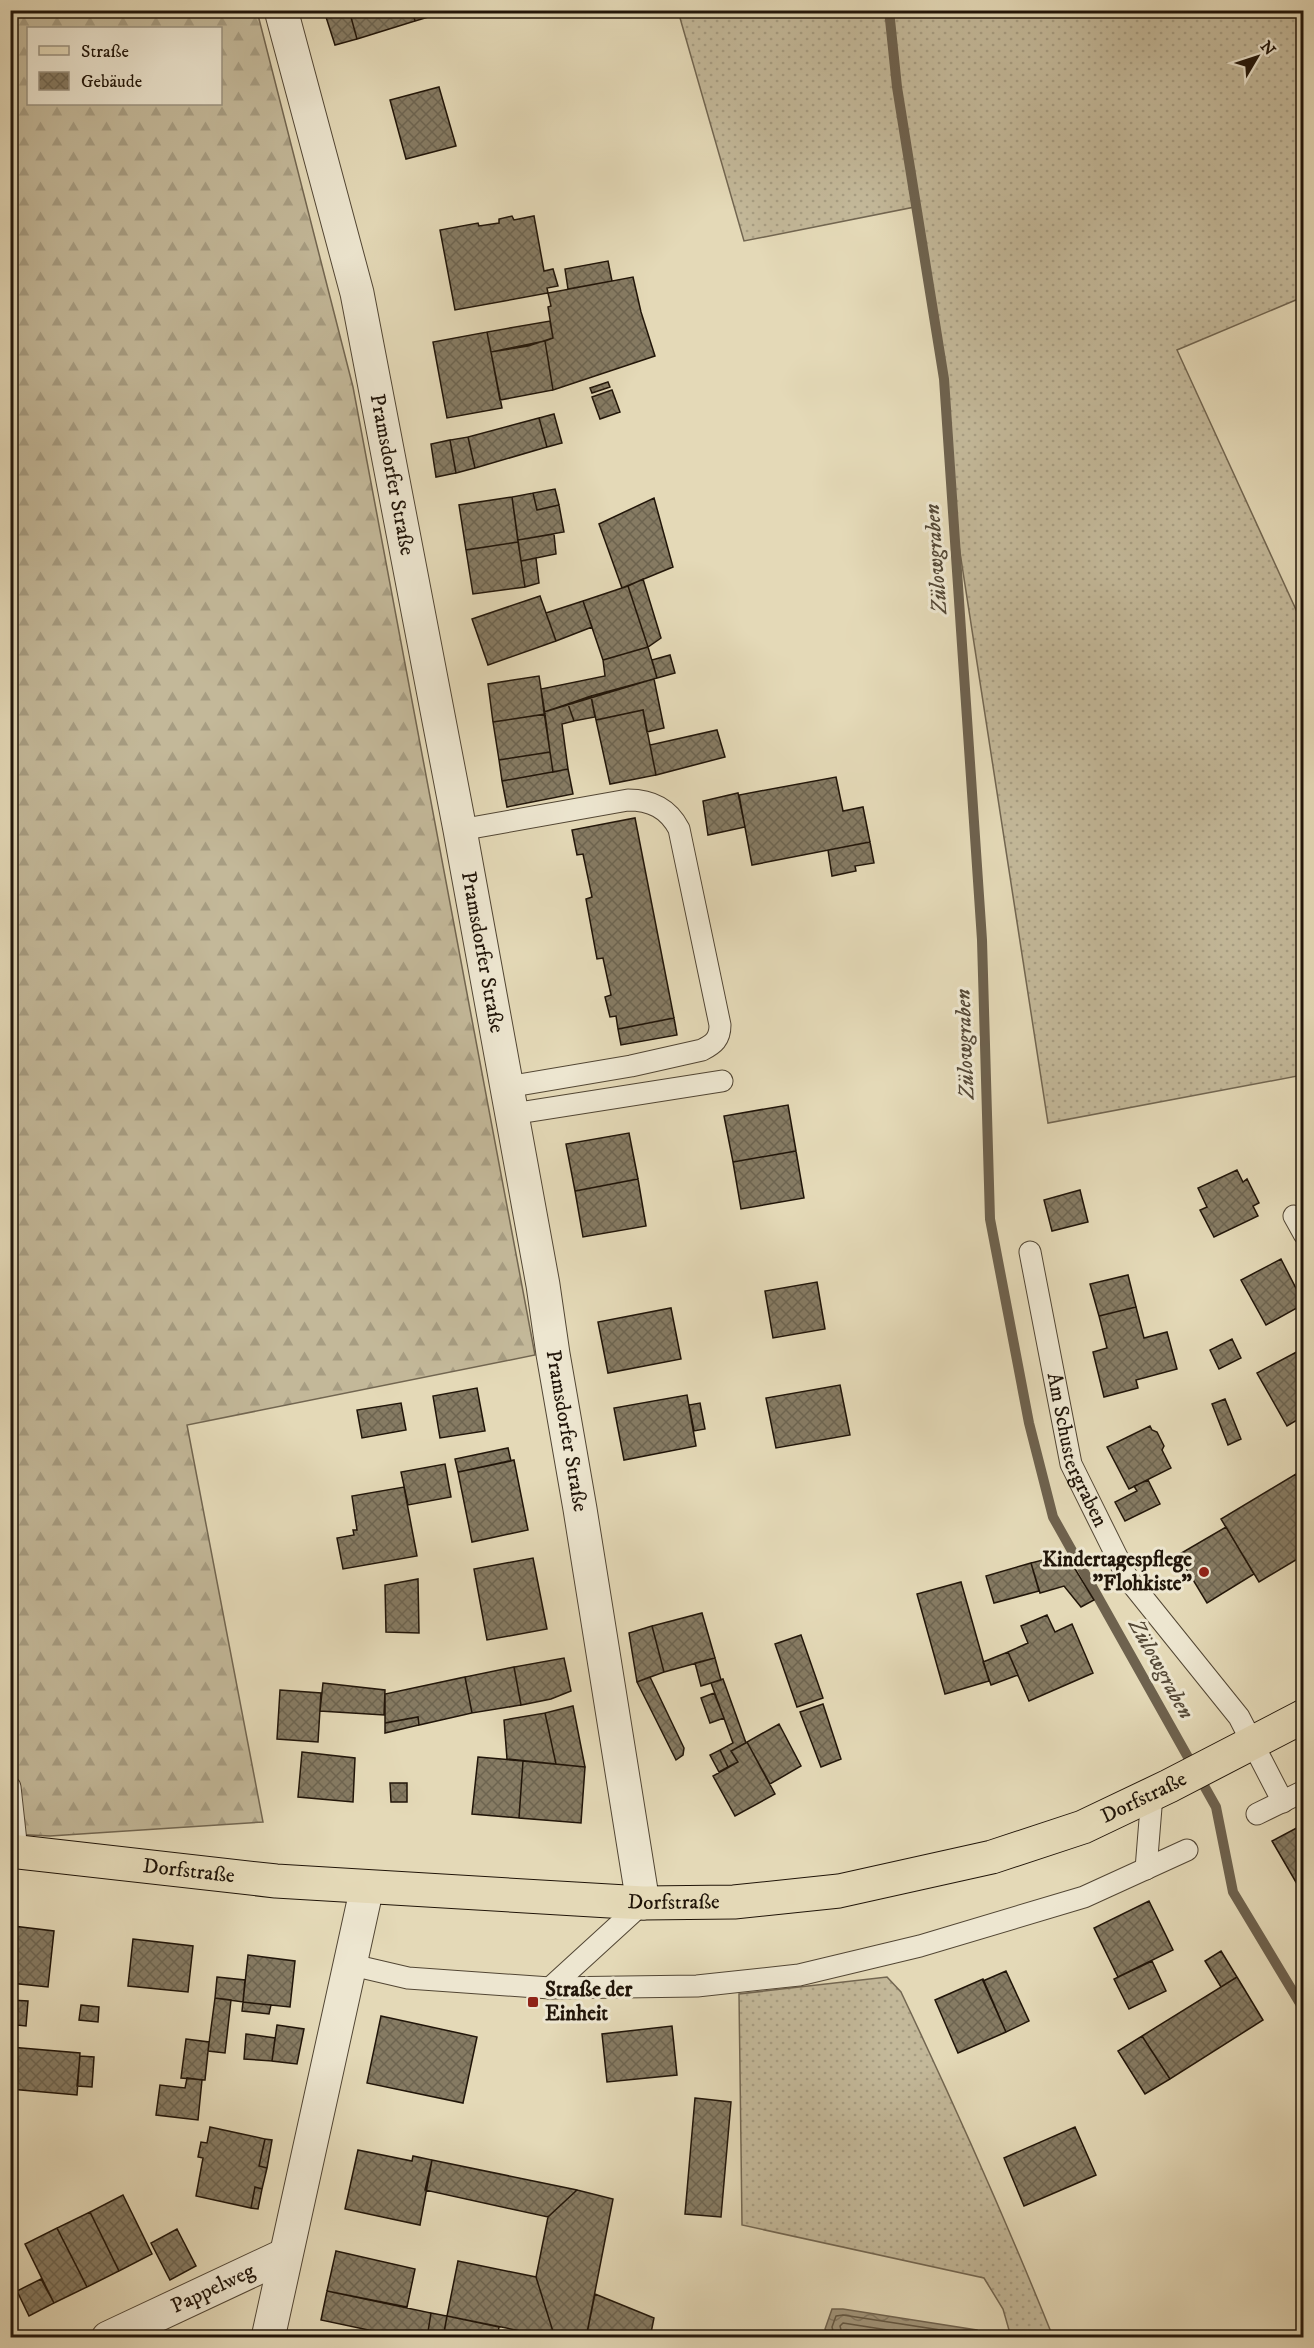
<svg xmlns="http://www.w3.org/2000/svg" width="1314" height="2348" viewBox="0 0 1314 2348" font-family="'IM FELL DW Pica',serif">
<style>
.grass{fill:url(#grass-dots);stroke:#726651;stroke-width:1.5}
.forest{fill:url(#forest-firs);stroke:#726651;stroke-width:1.5;fill-rule:evenodd}
.water{fill:url(#water-waves);stroke:#6e624e;stroke-width:1.5}
.lines{fill:none;stroke-linecap:round;stroke-linejoin:round}
.shore{stroke:#625642;stroke-width:1.5}
.stream{stroke:#6e624e;stroke-width:10}
.building{fill:url(#building-cross-hatch);stroke:#211509;stroke-width:1.5}
.lane-casing{stroke:#524634;stroke-width:23}
.street-casing{stroke:#524634;stroke-width:35}
.primary-casing{stroke:#211509;stroke-width:35}
.lane{stroke:#ede6d0;stroke-width:21}
.street{stroke:#ede6d0;stroke-width:33}
.primary{stroke:#e4d9b7;stroke-width:33}
.poi-dot{fill:#8f2418;stroke:#ede6d0;stroke-width:2}
.labels{text-anchor:middle;dominant-baseline:central;stroke-width:6;stroke-linejoin:round;paint-order:stroke}
.street-label{font-size:21px;fill:#211509;stroke:#ede6d0}
.poi-label{font-size:21px;font-weight:bold;fill:#211509;stroke:#ede6d0;text-anchor:end}
.water-label{font-size:22px;font-style:italic;fill:#554937;stroke:#ede6d0}
</style>
<defs>
<pattern id="grass-dots" width="8" height="8" patternUnits="userSpaceOnUse" patternTransform="scale(1.5)"><rect width="8" height="8" fill="#c3b899"/><path d="M2 2h.1M6 6h.1" fill="none" stroke="#a79d82" stroke-width="1.8" stroke-linecap="round"/></pattern>
<pattern id="forest-firs" width="22" height="20" patternUnits="userSpaceOnUse" patternTransform="scale(1.5)"><rect width="22" height="20" fill="#c3b899"/><path d="M5 1l3.5 6h-7zM16 11l3.5 6h-7z" fill="#a79d82"/></pattern>
<pattern id="water-waves" width="16" height="10" patternUnits="userSpaceOnUse" patternTransform="scale(1.5)"><rect width="16" height="10" fill="#a2967c"/><path d="M0 5q4-4 8 0t8 0" fill="none" stroke="#847964"/></pattern>
<pattern id="building-cross-hatch" width="8" height="8" patternUnits="userSpaceOnUse" patternTransform="scale(1.5)"><rect width="8" height="8" fill="#867b63"/><path d="M0 0l8 8M0 8l8-8" fill="none" stroke="#6d6450"/></pattern>
</defs>
<rect width="100%" height="100%" fill="#e4d9b7"/>
<filter id="stains"><feTurbulence type="fractalNoise" baseFrequency=".00333" numOctaves="4"/><feColorMatrix values="0 0 0 0 .2 0 0 0 0 .09 0 0 0 0 .02 0 0 0 .5 -.17"/></filter>
<radialGradient id="worn" r=".72"><stop offset=".6" stop-color="#630" stop-opacity="0"/><stop offset="1" stop-color="#630" stop-opacity=".3"/></radialGradient>
<path class="grass" d="M 678,11 L 1303,11 L 1303,297 L 1177,350 L 1303,625 L 1303,1075 L 1048,1123 L 949,481 L 944,379 L 915,207 L 744,241 Z
M 887,1977 L 901,1992 C 955,2106 1006,2220 1053,2337 L 1011,2337 L 1003,2309 L 984,2278 L 742,2225 L 739,1994 Z"/>
<path class="forest" d="M 10,11 L 257,11 L 353,387 L 535,1355 L 187,1425 L 263,1822 L 50,1836 L 11,1834 ZM 28,28 L 220,28 L 220,104 L 28,104 Z"/>
<path class="water" d="M 832,2309 L 843,2309 L 977,2330 L 985,2337 L 831,2337 L 825,2329 Z"/>
<g class="lines">
<path class="shore" d="M 835,2338 L 832,2327 L 836,2316 L 843,2315 L 973,2335 L 976,2338
M 843,2338 L 840,2326 L 843,2323 L 939,2338"/>
<path class="stream" d="M 889,10 L 897,87 L 944,379 L 982,940 L 990,1219 L 1029,1423 L 1053,1517 L 1216,1807 L 1233,1892 L 1304,2010"/>
</g>
<path class="building" d="M 349,10 L 412,10 L 415,21 L 357,39 Z
M 349,10 L 357,39 L 335,45 L 326,17 Z
M 412,10 L 451,10 L 415,21 Z
M 439,87 L 456,146 L 406,159 L 390,100 Z
M 512,216 L 514,220 L 534,216 L 544,271 L 553,269 L 558,286 L 547,288 L 548,293 L 455,310 L 440,230 L 478,223 L 479,226 L 499,223 L 499,219 Z
M 608,261 L 612,281 L 568,289 L 565,269 Z
M 633,277 L 641,312 L 655,356 L 553,390 L 545,341 L 553,338 L 548,307 L 551,306 L 548,293 Z
M 550,321 L 553,338 L 528,346 L 491,352 L 487,332 Z
M 487,332 L 502,408 L 447,418 L 433,342 Z
M 545,341 L 553,390 L 500,400 L 491,352 Z
M 608,382 L 610,387 L 592,393 L 590,388 Z
M 612,390 L 620,412 L 600,419 L 592,397 Z
M 554,414 L 562,443 L 547,447 L 539,418 Z
M 539,418 L 547,447 L 475,468 L 468,437 Z
M 468,437 L 475,468 L 456,473 L 450,440 Z
M 450,440 L 456,473 L 436,477 L 431,444 Z
M 555,489 L 559,505 L 537,510 L 533,493 Z
M 533,493 L 537,510 L 559,505 L 564,532 L 518,540 L 512,497 Z
M 512,497 L 518,542 L 466,550 L 459,505 Z
M 654,498 L 673,567 L 622,588 L 599,524 Z
M 554,534 L 556,554 L 521,561 L 518,540 Z
M 518,542 L 525,587 L 473,594 L 466,550 Z
M 536,558 L 539,583 L 525,587 L 521,561 Z
M 643,579 L 661,638 L 648,647 L 628,586 Z
M 628,586 L 648,647 L 603,660 L 583,601 Z
M 540,596 L 556,641 L 488,665 L 472,619 Z
M 583,601 L 592,627 L 556,641 L 546,613 Z
M 648,647 L 657,678 L 544,712 L 541,689 L 605,676 L 603,660 Z
M 670,655 L 675,673 L 657,678 L 652,660 Z
M 539,676 L 545,714 L 493,722 L 488,684 Z
M 654,679 L 664,728 L 647,732 L 643,710 L 596,720 L 591,696 Z
M 591,696 L 595,717 L 574,721 L 568,704 Z
M 568,704 L 574,721 L 562,724 L 568,769 L 553,772 L 544,712 Z
M 643,710 L 656,775 L 610,784 L 596,720 Z
M 545,714 L 550,752 L 499,760 L 493,722 Z
M 717,730 L 725,757 L 656,775 L 650,745 Z
M 550,752 L 553,772 L 502,781 L 499,760 Z
M 568,769 L 573,794 L 507,807 L 502,781 Z
M 836,777 L 843,811 L 863,807 L 870,842 L 752,865 L 739,795 Z
M 738,793 L 745,827 L 708,835 L 703,801 Z
M 635,818 L 674,1018 L 618,1029 L 616,1016 L 610,1017 L 605,997 L 611,995 L 603,958 L 597,959 L 586,899 L 592,897 L 583,854 L 577,855 L 572,830 Z
M 870,842 L 874,863 L 855,866 L 856,871 L 832,876 L 828,850 Z
M 674,1018 L 677,1035 L 621,1045 L 618,1029 Z
M 788,1105 L 796,1151 L 733,1162 L 724,1116 Z
M 629,1133 L 638,1179 L 575,1191 L 566,1144 Z
M 796,1151 L 804,1198 L 741,1209 L 733,1162 Z
M 1237,1170 L 1243,1182 L 1247,1179 L 1259,1203 L 1253,1206 L 1258,1216 L 1214,1237 L 1200,1210 L 1207,1207 L 1198,1188 Z
M 638,1179 L 646,1226 L 583,1237 L 575,1191 Z
M 1080,1190 L 1088,1222 L 1052,1231 L 1044,1200 Z
M 1281,1259 L 1304,1304 L 1266,1325 L 1241,1280 Z
M 1128,1275 L 1136,1307 L 1099,1316 L 1090,1284 Z
M 817,1282 L 825,1329 L 773,1338 L 765,1291 Z
M 1136,1307 L 1144,1338 L 1167,1332 L 1177,1369 L 1136,1380 L 1138,1388 L 1104,1397 L 1093,1352 L 1107,1348 L 1099,1316 Z
M 671,1308 L 681,1359 L 608,1373 L 598,1322 Z
M 1232,1339 L 1241,1358 L 1219,1369 L 1210,1350 Z
M 1304,1348 L 1304,1421 L 1302,1417 L 1287,1426 L 1257,1373 Z
M 840,1385 L 850,1435 L 776,1448 L 766,1398 Z
M 477,1388 L 485,1431 L 440,1438 L 433,1396 Z
M 687,1395 L 696,1446 L 624,1460 L 614,1408 Z
M 1225,1399 L 1241,1439 L 1228,1445 L 1212,1404 Z
M 401,1403 L 406,1430 L 362,1438 L 357,1410 Z
M 700,1403 L 705,1429 L 694,1431 L 689,1405 Z
M 1150,1426 L 1152,1430 L 1157,1432 L 1164,1446 L 1162,1450 L 1171,1468 L 1129,1489 L 1107,1447 Z
M 508,1448 L 511,1461 L 458,1472 L 455,1459 Z
M 514,1460 L 528,1530 L 472,1542 L 458,1472 Z
M 445,1464 L 451,1497 L 408,1505 L 401,1472 Z
M 1296,1474 L 1298,1477 L 1304,1474 L 1304,1555 L 1259,1582 L 1221,1519 Z
M 1148,1480 L 1160,1504 L 1125,1521 L 1115,1502 L 1137,1491 L 1134,1486 Z
M 404,1487 L 417,1556 L 343,1569 L 337,1538 L 354,1535 L 353,1530 L 357,1530 L 352,1496 Z
M 1226,1527 L 1254,1574 L 1207,1603 L 1178,1555 Z
M 1066,1554 L 1094,1600 L 1081,1607 L 1064,1586 L 1040,1593 L 1031,1563 Z
M 533,1558 L 547,1629 L 487,1640 L 474,1569 Z
M 1031,1563 L 1039,1591 L 994,1603 L 986,1576 Z
M 418,1579 L 419,1633 L 386,1632 L 385,1585 Z
M 961,1582 L 989,1681 L 945,1694 L 917,1594 Z
M 702,1613 L 715,1658 L 664,1672 L 652,1626 Z
M 1047,1615 L 1055,1632 L 1072,1624 L 1093,1673 L 1029,1701 L 1008,1652 L 1028,1643 L 1021,1626 Z
M 652,1626 L 664,1672 L 637,1682 L 629,1633 Z
M 801,1635 L 823,1698 L 797,1707 L 775,1644 Z
M 1008,1652 L 1018,1675 L 991,1685 L 983,1662 Z
M 564,1658 L 571,1691 L 551,1699 L 521,1705 L 514,1667 Z
M 715,1658 L 721,1680 L 701,1686 L 695,1663 Z
M 514,1667 L 521,1705 L 472,1713 L 465,1677 Z
M 465,1677 L 472,1713 L 419,1725 L 418,1717 L 385,1723 L 385,1694 Z
M 650,1677 L 684,1748 L 683,1755 L 676,1760 L 637,1682 Z
M 723,1679 L 746,1743 L 731,1751 L 738,1762 L 728,1767 L 720,1750 L 733,1743 L 711,1683 Z
M 323,1683 L 385,1690 L 384,1715 L 320,1711 Z
M 280,1690 L 321,1693 L 318,1742 L 277,1739 Z
M 714,1693 L 724,1718 L 710,1723 L 701,1698 Z
M 823,1704 L 841,1759 L 821,1767 L 800,1712 Z
M 573,1706 L 585,1767 L 556,1764 L 545,1713 Z
M 545,1713 L 556,1764 L 507,1759 L 504,1720 Z
M 418,1717 L 419,1725 L 385,1733 L 385,1723 Z
M 779,1724 L 801,1766 L 770,1784 L 747,1742 Z
M 747,1742 L 775,1794 L 735,1816 L 713,1776 L 738,1762 L 731,1751 Z
M 720,1750 L 728,1767 L 719,1772 L 710,1755 Z
M 302,1752 L 355,1758 L 353,1802 L 298,1797 Z
M 478,1757 L 523,1761 L 519,1818 L 472,1814 Z
M 523,1761 L 585,1767 L 581,1823 L 519,1818 Z
M 390,1783 L 407,1783 L 407,1802 L 391,1802 Z
M 1304,1824 L 1304,1880 L 1297,1884 L 1272,1841 Z
M 1149,1901 L 1173,1950 L 1118,1977 L 1094,1928 Z
M 13,1926 L 54,1931 L 48,1987 L 10,1983 Z
M 133,1939 L 193,1946 L 188,1992 L 128,1986 Z
M 1221,1951 L 1237,1977 L 1221,1987 L 1205,1961 Z
M 248,1955 L 295,1961 L 290,2007 L 243,2002 Z
M 1152,1961 L 1166,1991 L 1129,2009 L 1114,1979 Z
M 1006,1971 L 1029,2021 L 1006,2032 L 983,1981 Z
M 217,1977 L 245,1980 L 243,2002 L 215,1998 Z
M 1237,1977 L 1263,2020 L 1170,2079 L 1142,2036 Z
M 983,1979 L 1006,2032 L 958,2053 L 935,2000 Z
M 215,1998 L 231,2000 L 225,2053 L 208,2051 Z
M 10,2000 L 28,2001 L 26,2026 L 17,2025 L 16,2047 L 10,2047 Z
M 243,2002 L 271,2005 L 269,2014 L 242,2011 Z
M 81,2005 L 99,2007 L 98,2022 L 79,2020 Z
M 381,2016 L 477,2037 L 463,2103 L 367,2083 Z
M 277,2025 L 304,2029 L 297,2064 L 272,2061 Z
M 672,2026 L 677,2075 L 607,2082 L 602,2034 Z
M 246,2034 L 275,2038 L 272,2061 L 244,2059 Z
M 1142,2036 L 1170,2079 L 1145,2094 L 1118,2051 Z
M 186,2039 L 209,2042 L 205,2080 L 181,2078 Z
M 10,2047 L 80,2053 L 77,2095 L 10,2089 Z
M 80,2056 L 94,2057 L 92,2087 L 77,2086 Z
M 187,2078 L 202,2080 L 198,2120 L 156,2115 L 160,2085 L 185,2088 Z
M 695,2098 L 731,2102 L 721,2217 L 685,2214 Z
M 210,2127 L 265,2139 L 259,2166 L 267,2168 L 262,2189 L 255,2187 L 251,2208 L 196,2196 L 203,2158 L 198,2157 L 201,2142 L 207,2143 Z
M 1075,2127 L 1096,2175 L 1024,2206 L 1004,2158 Z
M 265,2139 L 272,2140 L 267,2168 L 259,2166 Z
M 358,2150 L 412,2161 L 413,2156 L 432,2160 L 420,2225 L 345,2209 Z
M 432,2160 L 577,2190 L 548,2217 L 425,2190 Z
M 255,2187 L 262,2189 L 258,2209 L 251,2208 Z
M 577,2190 L 613,2199 L 586,2338 L 555,2338 L 536,2277 L 548,2217 Z
M 123,2195 L 152,2254 L 119,2271 L 90,2212 Z
M 90,2212 L 119,2271 L 87,2287 L 57,2228 Z
M 57,2228 L 87,2287 L 54,2303 L 25,2244 Z
M 177,2229 L 196,2266 L 170,2280 L 151,2243 Z
M 336,2251 L 415,2269 L 407,2307 L 327,2291 Z
M 458,2261 L 536,2277 L 555,2338 L 447,2316 Z
M 41,2279 L 54,2303 L 29,2316 L 17,2291 Z
M 327,2291 L 431,2313 L 427,2338 L 406,2338 L 321,2320 Z
M 595,2294 L 654,2318 L 650,2338 L 586,2338 Z
M 431,2313 L 447,2316 L 443,2338 L 427,2338 Z
M 447,2316 L 499,2327 L 497,2338 L 443,2338 Z"/>
<g class="lines">
<g class="lane-casing">
<g id="lane">
<path d="M 460,830 L 628,800 C 651,800 668,808 679,829 L 720,1025 C 720,1039 714,1044 702,1050 L 631,1066 L 507,1087"/>
<path d="M 512,1114 L 722,1081"/>
<path d="M 1294,1216 L 1304,1234"/>
<path id="s1" d="M 1030,1252 L 1071,1464 L 1128,1579 L 1239,1717 L 1283,1802"/>
<path d="M 10,1787 L 17,1851"/>
<path d="M 1257,1814 L 1304,1791"/>
<path d="M 1146,1869 L 1152,1795"/>
<path d="M 348,1964 L 408,1978 L 550,1988 L 697,1986 L 799,1975 L 920,1946 L 1084,1897 L 1187,1850"/>
<path d="M 550,1988 L 643,1903"/>
</g>
</g>
<g class="street-casing">
<g id="street">
<path id="s2" d="M 281,10 L 357,293 L 460,830 L 543,1285 L 553,1354 L 580,1509 L 643,1903"/>
<path id="s3" d="M 108,2338 L 285,2255"/>
<path d="M 268,2338 L 367,1887"/>
</g>
</g>
<g class="primary-casing">
<g id="primary">
<path id="s4" d="M 10,1851 L 276,1881 L 643,1903 L 734,1902 L 839,1891 L 992,1857 L 1083,1827 L 1169,1786 L 1304,1716"/>
</g>
</g>
<use href="#lane" class="lane"/>
<use href="#street" class="street"/>
<use href="#primary" class="primary"/>
</g>
<g class="poi-dot">
<circle cx="1204" cy="1572" r="6"/>
<rect x="527" y="1996" width="12" height="12" rx="3"/>
</g>
<g class="labels">
<g class="street-label">
<text stroke="none"><textPath href="#s2" startOffset="478">Pramsdorfer Straße</textPath></text>
<text stroke="none"><textPath href="#s2" startOffset="964">Pramsdorfer Straße</textPath></text>
<text stroke="none"><textPath href="#s2" startOffset="1450">Pramsdorfer Straße</textPath></text>
<text stroke="none"><textPath href="#s1" startOffset="204">Am Schustergraben</textPath></text>
<text stroke="none"><textPath href="#s4" startOffset="1152">Dorfstraße</textPath></text>
<text stroke="none"><textPath href="#s4" startOffset="180">Dorfstraße</textPath></text>
<text stroke="none"><textPath href="#s4" startOffset="666">Dorfstraße</textPath></text>
<text stroke="none"><textPath href="#s3" startOffset="116">Pappelweg</textPath></text>
</g>
<g class="poi-label">
<text x="1192" y="1560">Kindertagespflege<tspan x="1192" dy="24">"Flohkiste"</tspan></text>
<text x="545" y="1990" text-anchor="start">Straße der<tspan x="545" dy="24">Einheit</tspan></text>
</g>
<g class="water-label">
<text transform="translate(936 559) rotate(-94)">Zülowgraben</text>
<text transform="translate(965 1044) rotate(-92)">Zülowgraben</text>
<text transform="translate(1161 1669) rotate(61)">Zülowgraben</text>
</g>
</g>
<rect width="1314" height="2348" fill="none" stroke="#e4d9b7" stroke-width="36"/>
<rect x="12" y="12" width="1290" height="2324" fill="none" stroke="#211509" stroke-width="3"/>
<rect x="18" y="18" width="1278" height="2312" fill="none" stroke="#211509" stroke-width="1.5"/>
<rect x="27" y="27" width="195" height="78" fill="#ede6d0" stroke="#9b9280" stroke-width="1.5"/>
<rect x="39" y="46" width="30" height="9" fill="#e4d9b7" stroke="#9b9280" stroke-width="1.5"/>
<text x="81" y="57" font-size="18" fill="#211509">Straße</text>
<rect x="39" y="72" width="30" height="18" fill="url(#building-cross-hatch)" stroke="#9b9280" stroke-width="1.5"/>
<text x="81" y="87" font-size="18" fill="#211509">Gebäude</text>
<g transform="translate(1257 57) rotate(51)" stroke="#ede6d0" stroke-width="4.5" paint-order="stroke">
<path d="M0-4.5L10 22L0 15L-10 22Z" fill="#211509"/>
<text y="-9" font-size="16" font-weight="bold" text-anchor="middle" fill="#211509">N</text>
</g>
<rect width="100%" height="100%" filter="url(#stains)"/>
<rect width="100%" height="100%" fill="url(#worn)"/>
</svg>
